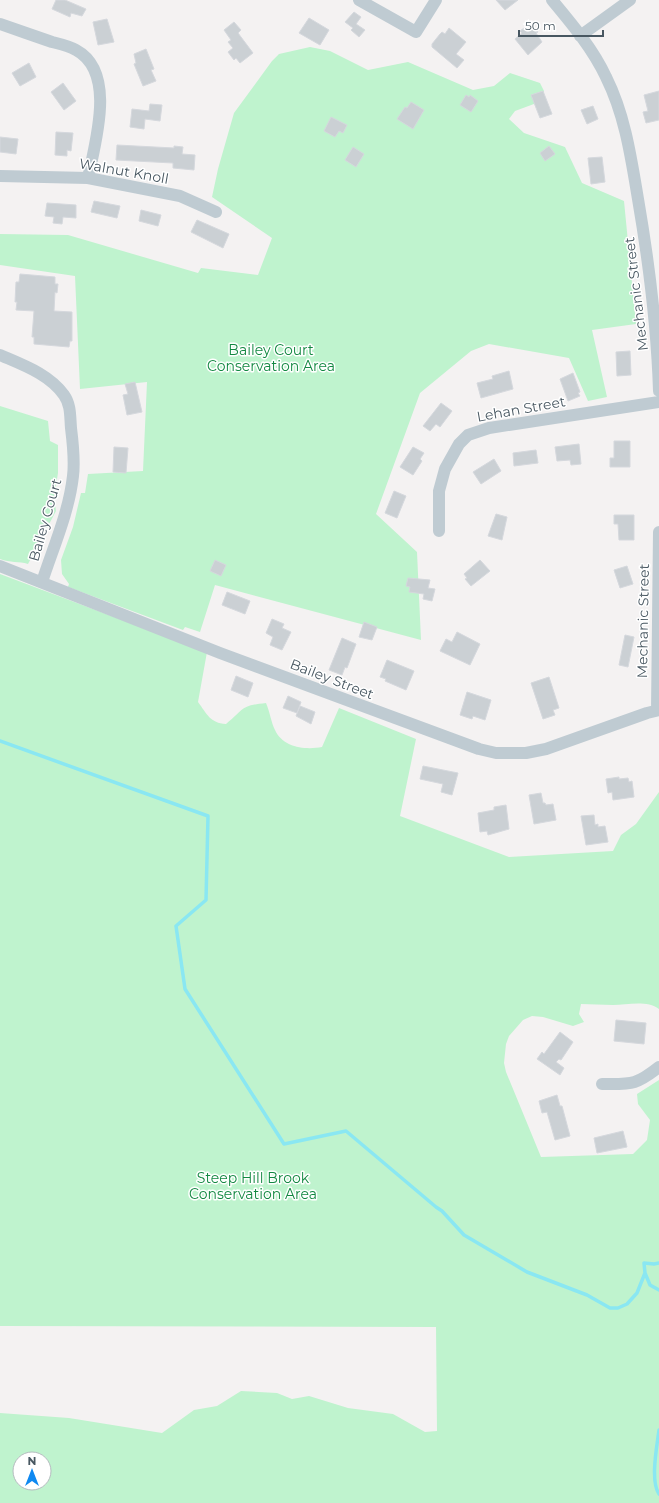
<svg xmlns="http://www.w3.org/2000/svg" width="659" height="1503" viewBox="0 0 659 1503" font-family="Montserrat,sans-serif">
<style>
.green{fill:#bff3ce;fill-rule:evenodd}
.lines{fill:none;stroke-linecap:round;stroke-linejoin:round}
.stream{stroke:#8ae7f2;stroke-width:3.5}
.building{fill:#cbd0d4;stroke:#d5d8dd}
.minor{stroke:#bfcbd2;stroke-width:12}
.labels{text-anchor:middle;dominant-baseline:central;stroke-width:3;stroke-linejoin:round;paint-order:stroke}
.street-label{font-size:14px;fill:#485761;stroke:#fff}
.park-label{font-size:14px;fill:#128841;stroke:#fff}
</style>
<rect width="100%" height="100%" fill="#f4f2f2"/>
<path class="green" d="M 310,47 L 330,51 L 368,70 L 408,62 L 473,90 L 494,86 L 510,73 L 540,83 L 544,91 L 542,101 L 515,111 L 509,119 L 524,133 L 565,147 L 582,183 L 624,201 L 636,324 L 592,330 L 607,397 L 588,401 L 569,358 L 489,344 L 471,351 L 420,393 L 376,514 L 417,552 L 421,640 L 215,585 L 200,632 L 185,627 L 183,630 L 68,587 L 69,584 L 62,574 L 61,560 L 73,527 L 81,493 L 85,493 L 88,474 L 143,471 L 147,382 L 80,389 L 75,276 L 0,265 L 0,234 L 68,235 L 198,273 L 201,268 L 258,275 L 272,238 L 212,197 L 218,169 L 234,113 L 272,61 L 279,54 Z
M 0,406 L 48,421 L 50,441 L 58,445 L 58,473 L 54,497 L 56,511 L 28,564 C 19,561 10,563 0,559 Z
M 0,574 L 207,652 L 198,702 C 207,714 210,723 226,724 C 245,709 239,706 266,703 C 270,712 271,722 275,730 C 283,748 306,750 322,747 L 339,708 L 416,739 L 400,816 L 509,857 L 613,851 L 621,835 L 636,824 L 659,792 L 659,1009 C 647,1000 627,1005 613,1005 C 602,1005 591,1004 581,1004 L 579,1014 L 584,1022 L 573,1026 L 543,1017 L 532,1016 L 523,1020 L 509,1036 L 506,1044 L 504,1063 L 506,1072 L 541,1157 L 633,1154 L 647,1140 L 650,1120 L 638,1104 L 637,1094 L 659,1080 L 659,1503 L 0,1503 L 0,1413 L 69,1418 L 162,1433 L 194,1410 L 217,1406 L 241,1391 L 277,1393 L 292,1399 L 309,1396 L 348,1408 L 393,1414 L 425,1432 L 437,1431 L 436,1327 L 0,1326 ZM 20,1459 L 44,1459 L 44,1483 L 20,1483 Z"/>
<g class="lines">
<path class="stream" d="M 0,741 L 208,816 L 206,900 L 176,926 L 185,989 L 284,1144 L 346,1131 L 436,1207 L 442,1211 L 464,1235 L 527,1272 L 587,1295 L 610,1308 L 618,1308 L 627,1304 L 637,1293 L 645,1273
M 659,1263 L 654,1264 L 644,1263 L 645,1273 L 650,1285 L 659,1290
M 659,1430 C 657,1446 650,1481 659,1494"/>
</g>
<path class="building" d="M 56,0 L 65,0 L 86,9 L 82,16 L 71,13 L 70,17 L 52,9 Z
M 496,0 L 518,0 L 505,10 Z
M 354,12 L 361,17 L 356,24 L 365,30 L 359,37 L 351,30 L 353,28 L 345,22 Z
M 309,18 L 329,30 L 320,45 L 299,33 Z
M 107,19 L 114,42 L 98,45 L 93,22 Z
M 234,22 L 241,30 L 238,33 L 253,53 L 240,63 L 236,58 L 234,60 L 228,52 L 233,48 L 228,42 L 231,40 L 224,30 Z
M 531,23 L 538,32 L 536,33 L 542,42 L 528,55 L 515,39 L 522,33 L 520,31 Z
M 449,28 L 466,42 L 456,54 L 464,60 L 457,68 L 432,47 L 432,44 L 440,34 L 442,32 L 445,34 Z
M 146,49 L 154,69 L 151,70 L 156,81 L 143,86 L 134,64 L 136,63 L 134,54 Z
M 29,63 L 36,77 L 20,86 L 12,73 Z
M 63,83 L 76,101 L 64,110 L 51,92 Z
M 543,91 L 552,114 L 540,118 L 531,95 Z
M 659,91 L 659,120 L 646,123 L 643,112 L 648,111 L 644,95 Z
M 466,95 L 469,97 L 470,95 L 478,101 L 471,112 L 460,105 Z
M 411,102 L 424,110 L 413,129 L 397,119 L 405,107 L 407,108 Z
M 150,104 L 162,105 L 160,121 L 145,119 L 144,129 L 130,127 L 132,109 L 149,111 Z
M 593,106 L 598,119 L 587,124 L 581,110 Z
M 331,117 L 347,125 L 343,133 L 339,131 L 335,137 L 324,131 Z
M 56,132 L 73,133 L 71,151 L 67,150 L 67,156 L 55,155 Z
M 0,137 L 18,139 L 16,154 L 0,152 Z
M 117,145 L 174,148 L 174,146 L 183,147 L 182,154 L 195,155 L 194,170 L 173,168 L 173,163 L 116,160 Z
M 549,146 L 555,154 L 545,161 L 540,153 Z
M 353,147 L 364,154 L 356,167 L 345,160 Z
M 602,157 L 605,182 L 591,184 L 588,158 Z
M 94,201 L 120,206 L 117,218 L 91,212 Z
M 47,203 L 76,205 L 76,218 L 63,217 L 62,224 L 53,223 L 54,217 L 45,216 Z
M 141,210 L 161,215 L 158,226 L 139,221 Z
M 197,220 L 229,234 L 223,248 L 191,232 Z
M 20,274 L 55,277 L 55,284 L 58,284 L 57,293 L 55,292 L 54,311 L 72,312 L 72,341 L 70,341 L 69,347 L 34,344 L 34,337 L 32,337 L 34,311 L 16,310 L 17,302 L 15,302 L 16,282 L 19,282 Z
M 630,351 L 631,375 L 617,376 L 616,352 Z
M 509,371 L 513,389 L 481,398 L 477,383 L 493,379 L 492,376 Z
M 573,373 L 580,392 L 578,393 L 580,396 L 568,401 L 560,379 Z
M 135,382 L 142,412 L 127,415 L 123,395 L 128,394 L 125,384 Z
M 441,403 L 452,411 L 440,427 L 436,424 L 430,431 L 423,426 Z
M 614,441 L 630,441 L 630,467 L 610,467 L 610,458 L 614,458 Z
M 579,444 L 581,464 L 571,465 L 570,460 L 557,461 L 555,447 Z
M 114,447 L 128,448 L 126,473 L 113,472 Z
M 413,447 L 424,453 L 420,459 L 422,461 L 413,475 L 400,467 Z
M 536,450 L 538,463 L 514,466 L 513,453 Z
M 494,459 L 501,471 L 481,484 L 473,472 Z
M 394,491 L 406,496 L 397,518 L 385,513 Z
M 496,514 L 507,517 L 502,540 L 488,536 Z
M 614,515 L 634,515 L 634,540 L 619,540 L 618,524 L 614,524 Z
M 215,560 L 226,565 L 221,576 L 210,571 Z
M 480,560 L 490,571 L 471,586 L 465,579 L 467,578 L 464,574 Z
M 627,566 L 633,584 L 620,588 L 614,570 Z
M 408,578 L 430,580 L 428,588 L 435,589 L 432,601 L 423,599 L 424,594 L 409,592 L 410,587 L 406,586 Z
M 227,592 L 250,601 L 245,614 L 222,605 Z
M 272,619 L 284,624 L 282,628 L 291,632 L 282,650 L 270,645 L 273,637 L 266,633 Z
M 364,622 L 377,627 L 372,640 L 359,637 Z
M 457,632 L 480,644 L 470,665 L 440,651 L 446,639 L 452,642 Z
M 625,635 L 634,637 L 628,667 L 619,665 Z
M 342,638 L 356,644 L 347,668 L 345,667 L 342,675 L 329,670 Z
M 387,660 L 414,671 L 406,690 L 385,681 L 386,679 L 380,677 Z
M 236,676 L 253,683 L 248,697 L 231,690 Z
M 549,677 L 559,708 L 553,710 L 555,715 L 543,719 L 531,683 Z
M 467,692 L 491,700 L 485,720 L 473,716 L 472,719 L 460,715 Z
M 288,696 L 301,702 L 297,713 L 283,708 Z
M 300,706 L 315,712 L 311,724 L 296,716 Z
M 423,766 L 458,773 L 452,795 L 441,792 L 443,784 L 420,779 Z
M 619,777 L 619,779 L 628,778 L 629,782 L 632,781 L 634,797 L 613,800 L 612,792 L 608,793 L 606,779 Z
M 541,793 L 543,803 L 545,803 L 546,805 L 553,804 L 556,820 L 534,824 L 529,795 Z
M 506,805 L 509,829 L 488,835 L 487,831 L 480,832 L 478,813 L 494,810 L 494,807 Z
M 594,815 L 595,825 L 598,824 L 598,827 L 605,826 L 608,842 L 586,845 L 581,816 Z
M 616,1020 L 646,1023 L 644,1044 L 614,1041 Z
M 560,1032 L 573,1042 L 561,1060 L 559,1059 L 556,1062 L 564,1068 L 560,1075 L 537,1059 L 542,1052 L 544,1054 Z
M 557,1095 L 560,1106 L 562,1106 L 570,1136 L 555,1140 L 547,1112 L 542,1113 L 539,1101 Z
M 623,1131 L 627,1147 L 597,1153 L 594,1138 Z"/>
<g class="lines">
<path class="minor" d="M 359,0 L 416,32 L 436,0
M 552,0 C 572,24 593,49 606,77 C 625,115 631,157 638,199 C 649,263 657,327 659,391
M 0,24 C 17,30 35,36 52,42 C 60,44 69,46 76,50 C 117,72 95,143 88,178
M 580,36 L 630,0
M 0,176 L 88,178 L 180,196 L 216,212
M 0,355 C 23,365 49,374 64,395 C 71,405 70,416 71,428 C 73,444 75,460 73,476 C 69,512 53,548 42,582
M 439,531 L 439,491 L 445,469 L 459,444 L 468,435 L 489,428 L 659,402
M 0,566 L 220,653 L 479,749 L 496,753 L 526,753 L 546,749 L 647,713 L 659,710
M 657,710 L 659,532
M 602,1084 C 631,1084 635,1086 659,1067"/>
</g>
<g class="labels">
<g class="street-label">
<text transform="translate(124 171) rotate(10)">Walnut Knoll</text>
<text transform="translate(636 294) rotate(-97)">Mechanic Street</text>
<text transform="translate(521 409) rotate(-10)">Lehan Street</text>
<text transform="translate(45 520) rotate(-74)">Bailey Court</text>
<text transform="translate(643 621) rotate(-89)">Mechanic Street</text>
<text transform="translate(332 679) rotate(21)">Bailey Street</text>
</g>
<g class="park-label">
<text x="271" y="350">Bailey Court<tspan x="271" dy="16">Conservation Area</tspan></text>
<text x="253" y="1178">Steep Hill Brook<tspan x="253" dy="16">Conservation Area</tspan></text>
</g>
</g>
<g transform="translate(32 1471)"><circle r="19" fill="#ffffff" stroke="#b6bcc0"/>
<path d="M0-3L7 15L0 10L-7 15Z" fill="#0f89f1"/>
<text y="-6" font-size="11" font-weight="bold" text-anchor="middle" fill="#485761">N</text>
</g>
<path d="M519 30v6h84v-6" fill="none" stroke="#485761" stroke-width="2"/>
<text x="525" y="30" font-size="12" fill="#485761" stroke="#ffffff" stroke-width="3" paint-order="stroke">50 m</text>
</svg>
